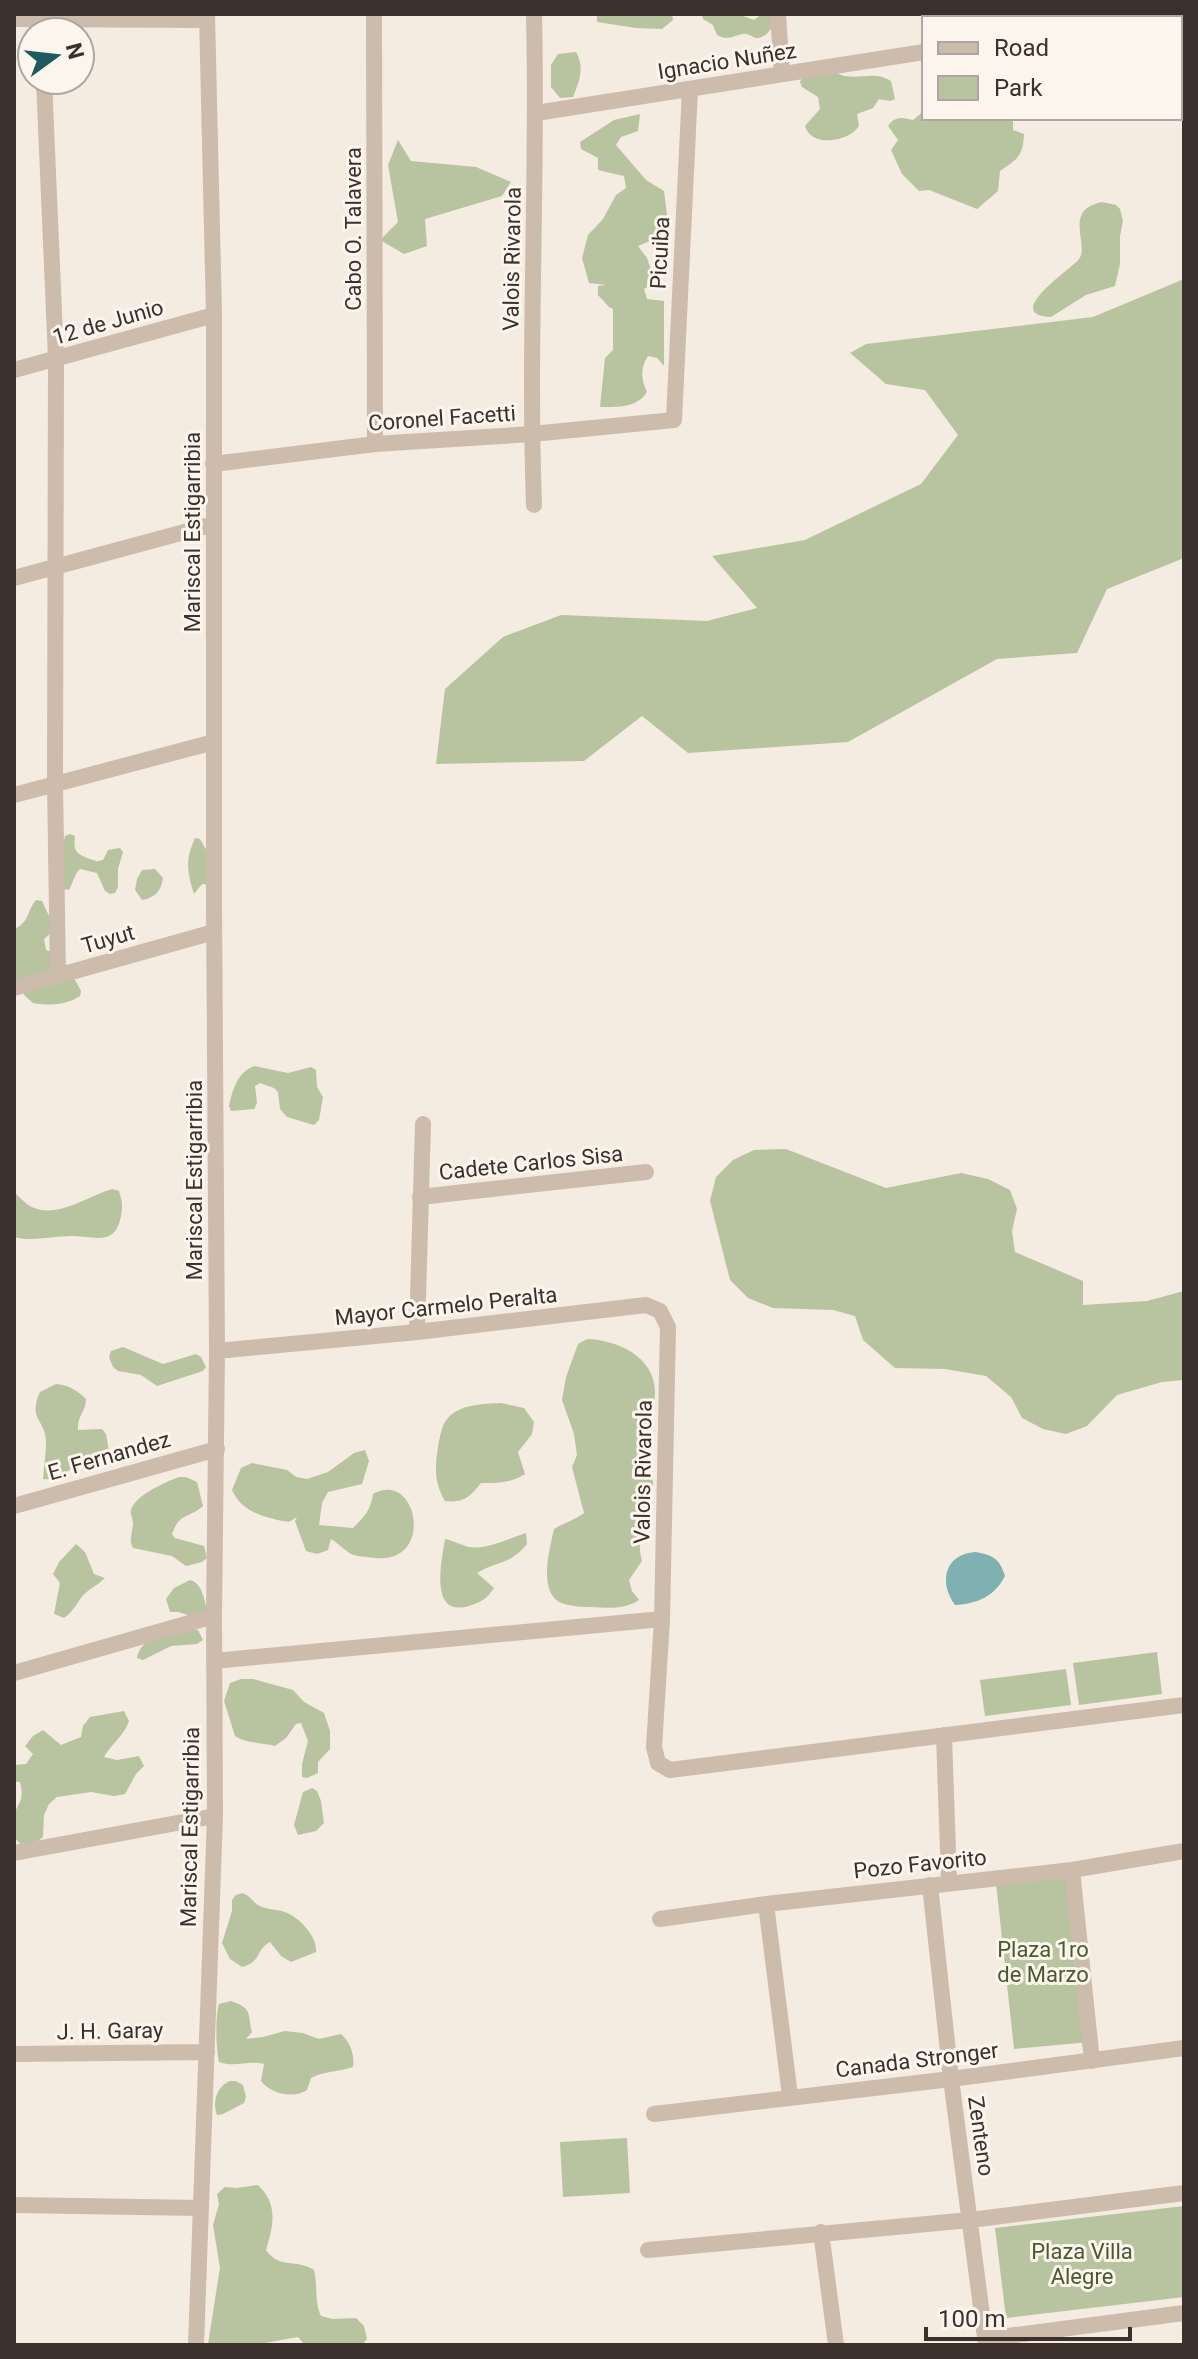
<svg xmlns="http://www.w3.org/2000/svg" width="1198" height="2359" viewBox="0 0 1198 2359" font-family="Roboto,sans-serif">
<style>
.green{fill:#b8c4a0}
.water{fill:#7fb0b2}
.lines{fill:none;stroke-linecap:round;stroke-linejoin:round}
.minor{stroke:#cdbbac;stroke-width:16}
.labels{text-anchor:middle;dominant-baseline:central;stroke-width:6;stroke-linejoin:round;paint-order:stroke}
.street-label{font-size:22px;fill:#3b302b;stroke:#fbf5ee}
.park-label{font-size:22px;fill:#4a5a2e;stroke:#fbf5ee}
</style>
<rect width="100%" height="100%" fill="#f4ebe1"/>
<path class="green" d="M 597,14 L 672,14 L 673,20 L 662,29 L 636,28 L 597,22 Z
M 702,14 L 742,14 L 743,16 L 754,20 L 762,14 L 777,14 C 775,23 768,39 756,38 C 752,37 748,33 743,34 C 732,36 728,41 717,35 L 713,25 L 703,19 Z
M 576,52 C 585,68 579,82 573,97 L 560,98 L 551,87 L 551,65 L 558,54 Z
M 827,67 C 832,70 838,75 845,76 C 862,79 875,71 891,81 L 895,99 L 890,101 L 879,99 L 873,108 L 857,114 L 859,126 C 849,142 811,148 805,126 L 820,109 L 818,97 L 802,87 L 800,82 L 803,76 Z
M 924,111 L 924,118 L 1013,118 L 1013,130 L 1024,134 C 1023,157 1017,159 1000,171 L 998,191 L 977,209 L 929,190 L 919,191 L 902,174 L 891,150 L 898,140 L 888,126 C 895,116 902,117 913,120 Z
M 640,114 L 638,131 L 621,137 L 616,145 L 646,180 L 664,191 L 667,214 L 659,237 L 638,246 L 647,258 L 655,282 L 644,289 L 647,299 L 664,301 L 664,366 L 657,358 L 648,356 C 640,368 641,380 647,392 C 637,408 618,407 600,407 L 605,358 L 613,350 L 613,309 L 609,307 L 598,295 L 598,286 L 606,285 L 589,283 L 582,258 L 588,235 L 603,219 L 616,195 L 626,188 L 624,176 L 598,170 L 598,158 L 581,149 L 580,142 L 614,120 Z
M 398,140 L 411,161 L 476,167 L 511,182 L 502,196 L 425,219 L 427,246 L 404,254 L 380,240 L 398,222 L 388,165 Z
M 1102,202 L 1116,205 L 1120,209 L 1123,221 L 1120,236 L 1120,264 L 1115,286 L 1086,295 L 1051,317 C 1000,315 1073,268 1079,259 C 1090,245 1062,210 1102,202 Z
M 1184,279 L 1184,558 L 1107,589 L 1077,653 L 997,659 L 848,742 L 688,753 L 642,716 L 584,761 L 436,764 L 445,689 L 503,637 L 561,615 L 707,621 L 757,608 L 712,556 L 805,540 L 921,484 L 958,435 L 925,390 L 886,384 L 850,353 L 866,344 L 1093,317 Z
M 70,834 L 75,836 C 73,851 76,854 90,859 C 100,862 93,862 103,860 L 108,850 L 120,848 L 123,852 L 118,869 L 118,887 L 115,893 L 110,894 L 105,891 L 97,873 L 80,869 L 76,874 L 69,890 L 64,889 L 62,848 L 65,836 Z
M 195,838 L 200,839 L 208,853 L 213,885 L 202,884 L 194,894 C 187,871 185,861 195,838 Z
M 155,869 L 163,878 C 161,891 155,898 142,900 L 135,890 L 137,879 L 142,870 Z
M 36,900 L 42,901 L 49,916 L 54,918 L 52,932 L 44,939 L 46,950 L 52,952 L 70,977 L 75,980 L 81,991 L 80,996 C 67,1005 48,1006 33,1003 L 24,995 L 22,978 L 14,981 L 15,929 C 31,920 26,912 36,900 Z
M 254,1066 L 288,1073 L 311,1067 L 316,1070 L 317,1087 L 323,1097 L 319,1120 L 314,1125 L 287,1117 L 280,1109 L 278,1092 L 274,1088 L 260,1083 L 255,1086 L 257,1103 L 254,1109 L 231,1111 L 229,1106 C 233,1089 237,1073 254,1066 Z
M 786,1149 L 886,1188 L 961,1173 L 988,1179 L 1010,1190 L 1017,1209 L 1012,1231 L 1015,1252 L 1083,1281 L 1083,1305 L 1147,1301 L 1184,1291 L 1184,1380 L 1162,1382 L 1117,1395 L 1087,1426 L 1066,1434 L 1043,1429 L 1022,1418 L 1011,1397 L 986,1376 L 945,1369 L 895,1368 L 863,1340 L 855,1316 L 833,1310 L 773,1308 L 748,1298 L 730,1280 L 710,1201 L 716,1177 L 733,1160 L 754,1150 Z
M 113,1189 L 119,1191 C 122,1201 123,1205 121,1216 C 115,1247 95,1236 71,1236 C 51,1236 33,1242 14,1237 L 14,1192 C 20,1197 26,1205 34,1208 C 60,1218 89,1195 113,1189 Z
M 587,1339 C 617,1340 654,1356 655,1391 C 655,1411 646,1432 645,1452 C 645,1464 652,1471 653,1482 C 653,1487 650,1495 649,1500 C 644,1521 636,1540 642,1561 L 629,1580 L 632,1591 L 639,1600 C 623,1610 609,1608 590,1607 C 581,1607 567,1606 559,1602 C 538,1589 550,1548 554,1529 C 564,1523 575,1520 584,1513 L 572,1467 L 577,1455 L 574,1434 L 562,1400 L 566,1377 L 578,1344 Z
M 123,1347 L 163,1364 L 196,1354 L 201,1357 L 206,1367 L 203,1371 L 157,1386 L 141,1375 L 118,1371 L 113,1367 L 109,1357 L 111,1351 Z
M 56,1384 C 68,1385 77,1390 86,1399 C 86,1412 77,1415 78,1430 L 102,1429 L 106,1434 L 109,1451 L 106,1456 C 98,1458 88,1460 80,1464 C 66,1470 60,1481 43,1479 C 44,1467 46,1453 46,1440 C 44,1418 28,1420 40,1392 Z
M 501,1403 L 524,1408 L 534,1422 L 532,1434 L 518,1452 L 525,1474 C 511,1483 498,1483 481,1483 C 470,1497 464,1503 445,1501 C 433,1481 435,1464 439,1441 C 441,1433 442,1424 448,1418 C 460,1404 484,1404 501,1403 Z
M 365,1450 L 369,1461 L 362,1484 L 328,1492 L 322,1503 L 319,1525 L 353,1528 C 364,1517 371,1510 373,1494 C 418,1469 435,1564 376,1558 C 368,1557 358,1557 351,1554 C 344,1550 338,1543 331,1539 L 328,1550 L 317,1554 L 306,1551 L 295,1521 L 297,1517 L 289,1522 C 267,1518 242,1513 232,1490 L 241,1468 L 252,1463 L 287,1470 L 296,1477 L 307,1479 L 328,1472 L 354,1453 Z
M 179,1477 L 186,1477 L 197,1482 L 203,1506 C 188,1519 180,1512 172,1534 L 175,1538 L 204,1546 L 207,1558 L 202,1562 L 186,1566 L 172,1556 L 133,1548 C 128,1538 133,1533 133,1523 C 133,1519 130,1514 131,1510 C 135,1495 166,1482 179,1477 Z
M 526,1533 L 527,1544 C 509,1566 498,1560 477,1573 L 494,1588 C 487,1599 481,1602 469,1606 C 428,1618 442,1560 445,1539 C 454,1541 461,1545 469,1547 C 487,1550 510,1538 526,1533 Z
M 76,1544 L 85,1552 L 94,1574 L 105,1578 C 99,1584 94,1586 88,1591 C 78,1598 76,1610 64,1618 L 54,1614 L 60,1583 L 53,1574 L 59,1562 Z
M 190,1580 C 203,1583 204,1601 208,1613 L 198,1618 L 178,1612 L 170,1612 L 166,1599 L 174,1588 Z
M 181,1629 L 198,1630 L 203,1640 L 197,1644 L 171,1646 L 143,1660 L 137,1658 C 141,1637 164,1635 181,1629 Z
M 1157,1652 L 1162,1694 L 1079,1705 L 1073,1663 Z
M 1066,1669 L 1071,1705 L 985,1716 L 980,1680 Z
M 241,1679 L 253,1679 L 293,1690 L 304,1702 L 324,1713 L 330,1731 L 330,1749 L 318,1762 L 318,1773 L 307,1778 L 302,1777 L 302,1764 L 308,1741 L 301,1723 L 296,1724 L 286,1738 L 275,1746 C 261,1742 247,1744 235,1736 L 224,1701 L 230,1683 Z
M 124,1711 L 129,1721 C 124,1736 112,1743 104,1757 L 117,1760 L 139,1756 L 144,1766 L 136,1774 L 125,1794 L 114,1796 L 91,1792 L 57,1797 L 49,1804 L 44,1815 L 43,1837 L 34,1845 L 22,1846 L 14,1837 C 14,1831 12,1822 14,1816 C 18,1800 25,1803 20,1782 L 14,1782 L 14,1765 L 26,1764 L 33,1754 L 25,1746 L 33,1736 L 43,1730 L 61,1745 L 81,1737 L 83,1726 L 90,1717 Z
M 312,1788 L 317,1791 L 321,1801 L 324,1823 L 316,1831 L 298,1835 L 294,1825 L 303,1792 Z
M 1073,1875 L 1090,2042 L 1014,2049 L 996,1883 Z
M 242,1893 C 252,1896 253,1904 262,1907 C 270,1910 279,1909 287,1913 C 300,1918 318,1938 316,1952 L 291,1962 L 281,1956 L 270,1942 C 255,1950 262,1962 242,1967 L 230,1959 L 222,1943 L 232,1911 L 232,1900 L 236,1895 Z
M 231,2001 C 253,2009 247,2012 252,2032 L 246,2039 L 263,2037 L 285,2031 L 303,2033 L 319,2039 L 341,2034 C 350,2042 355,2055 353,2067 C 339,2072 324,2071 311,2078 L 307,2090 C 294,2099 271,2094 261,2081 L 264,2064 C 249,2060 234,2068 219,2062 C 216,2047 215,2019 219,2004 Z
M 230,2081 L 236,2081 L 243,2085 L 246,2097 L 244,2103 L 223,2114 L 217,2115 C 212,2102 217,2086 230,2081 Z
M 627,2138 L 630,2193 L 563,2197 L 560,2142 Z
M 258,2185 C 279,2205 273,2226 266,2250 C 280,2270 296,2258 314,2270 C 318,2286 314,2301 321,2316 L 332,2319 L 356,2318 L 364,2326 L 367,2339 L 362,2345 L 309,2345 L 303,2343 L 298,2337 L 254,2345 L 208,2344 L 220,2268 L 213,2225 L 219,2204 L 217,2194 L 225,2187 L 237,2188 Z
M 1184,2206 L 1184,2297 L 1006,2318 L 995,2228 Z"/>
<path class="water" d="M 975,1552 C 993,1555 999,1558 1005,1576 C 995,1596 977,1604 955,1605 C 938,1582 945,1554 975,1552 Z"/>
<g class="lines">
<path class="minor" d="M 374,14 L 375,444
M 534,14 C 538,177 528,341 534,505
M 778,14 L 782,74
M 935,14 L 935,18
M 1139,18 L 1164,14
M 14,19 L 207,20
M 44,80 L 56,359 L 55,784 L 58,976
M 536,113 L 924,52
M 14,370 L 214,315
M 213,464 L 375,444 L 532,434 L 674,420 L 690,89
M 14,578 L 214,524
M 14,795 L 214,742
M 14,988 L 214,932
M 420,1197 L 646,1172
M 417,1332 L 423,1124
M 217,1351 L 417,1332 L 646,1305 L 660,1311 L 668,1327 L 662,1619 L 654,1747 L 658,1763 L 670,1770 L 1184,1705
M 14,1506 L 217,1449
M 214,1661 L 662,1619
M 14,1673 L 214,1616
M 944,1735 L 949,1882
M 14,1853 L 215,1816
M 1072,1870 L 1092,2061
M 930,1885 L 951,2079 L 986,2345
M 766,1904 L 790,2096
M 660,1919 L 766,1904 L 1072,1870 L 1184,1851
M 14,2054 L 207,2052
M 654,2114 L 951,2079 L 1184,2048
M 14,2205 L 201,2208
M 821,2232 L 836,2345
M 648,2250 L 970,2220 L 1184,2193
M 985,2339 L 1184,2313
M 196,2345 L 215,1816 L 214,1616 L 217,1351 L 214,903 L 214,315 L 207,14"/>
</g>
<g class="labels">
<g class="street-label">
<text transform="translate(727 61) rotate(-9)">Ignacio Nuñez</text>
<text transform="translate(353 229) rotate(-90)">Cabo O. Talavera</text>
<text transform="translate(660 253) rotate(-87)">Picuiba</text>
<text transform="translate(512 259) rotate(-89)">Valois Rivarola</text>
<text transform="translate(108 322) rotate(-16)">12 de Junio</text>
<text transform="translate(442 418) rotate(-4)">Coronel Facetti</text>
<text transform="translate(192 532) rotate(-90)">Mariscal Estigarribia</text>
<text transform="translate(108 939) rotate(-16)">Tuyut</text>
<text transform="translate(531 1163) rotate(-6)">Cadete Carlos Sisa</text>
<text transform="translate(194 1180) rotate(-90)">Mariscal Estigarribia</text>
<text transform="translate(446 1306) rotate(-6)">Mayor Carmelo Peralta</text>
<text transform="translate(109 1456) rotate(-16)">E. Fernandez</text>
<text transform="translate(643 1472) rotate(-89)">Valois Rivarola</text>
<text transform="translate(190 1827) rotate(-89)">Mariscal Estigarribia</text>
<text transform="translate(920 1864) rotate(-6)">Pozo Favorito</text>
<text transform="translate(110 2031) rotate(-1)">J. H. Garay</text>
<text transform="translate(917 2060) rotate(-7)">Canada Stronger</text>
<text transform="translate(981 2136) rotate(82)">Zenteno</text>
</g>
<g class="park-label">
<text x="1043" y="1949">Plaza 1ro<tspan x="1043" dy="25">de Marzo</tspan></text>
<text x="1082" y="2251">Plaza Villa<tspan x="1082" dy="25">Alegre</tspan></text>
</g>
</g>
<rect width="1198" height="2359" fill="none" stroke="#3b302b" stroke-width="32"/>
<rect x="922" y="16" width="260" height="104" fill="#fbf5ee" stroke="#aea6a0" stroke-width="2"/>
<rect x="938" y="42" width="40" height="12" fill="#cdbbac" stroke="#aea6a0" stroke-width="2"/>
<text x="994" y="56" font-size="24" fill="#3b302b">Road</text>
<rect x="938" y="76" width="40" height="24" fill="#b8c4a0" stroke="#aea6a0" stroke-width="2"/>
<text x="994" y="96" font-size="24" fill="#3b302b">Park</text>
<g transform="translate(56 56) rotate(75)"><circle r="38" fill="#fbf5ee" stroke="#aea6a0" stroke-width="2"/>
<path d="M0-6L14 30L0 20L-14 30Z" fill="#1f5a5e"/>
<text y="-12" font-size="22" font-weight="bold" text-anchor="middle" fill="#3b302b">N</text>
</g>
<path d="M926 2327v12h204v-12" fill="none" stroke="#3b302b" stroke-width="4"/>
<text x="938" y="2327" font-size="24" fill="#3b302b" stroke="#fbf5ee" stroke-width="6" paint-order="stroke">100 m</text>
</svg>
